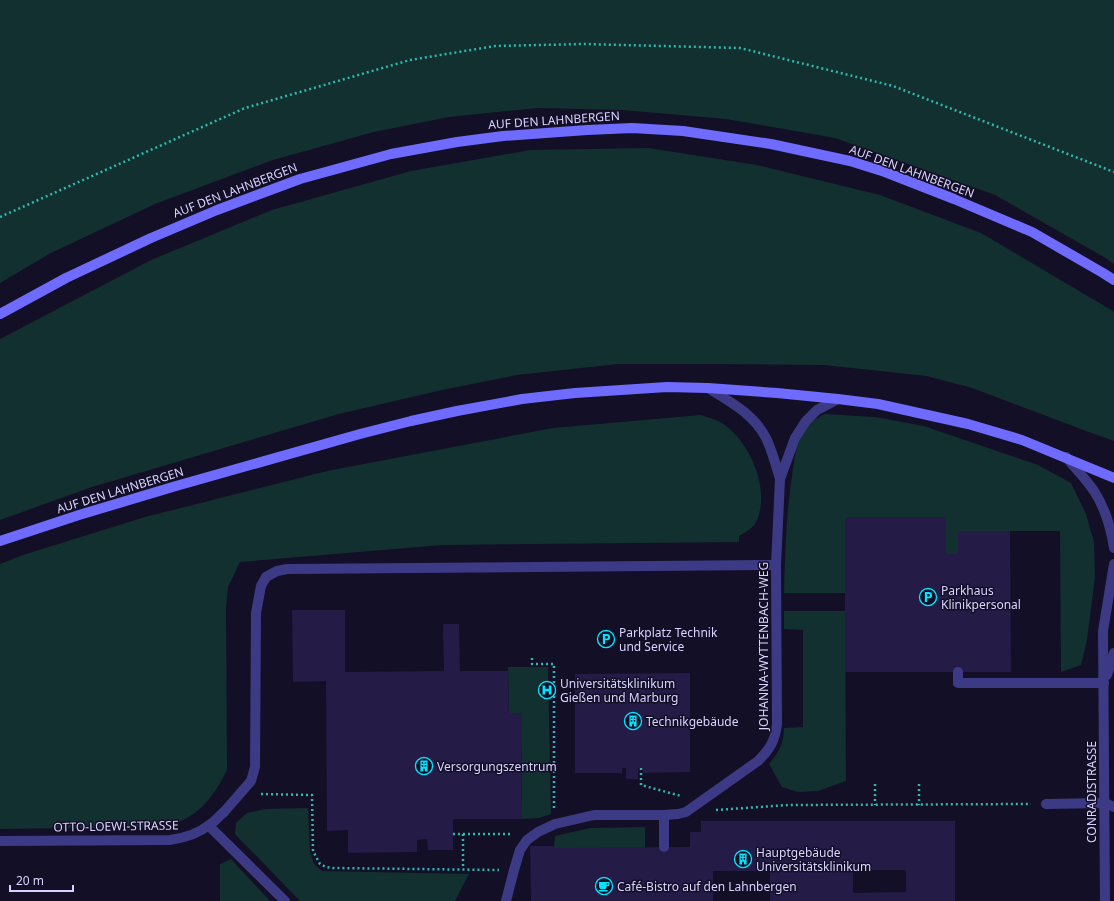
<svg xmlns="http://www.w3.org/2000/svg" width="1114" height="901" viewBox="0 0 1114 901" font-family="'Noto Sans',sans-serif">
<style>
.green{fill:#12302f}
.building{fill:#241b47;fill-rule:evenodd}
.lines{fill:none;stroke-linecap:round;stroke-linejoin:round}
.path{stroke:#2fb8b0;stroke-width:2.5;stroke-dasharray:2 3;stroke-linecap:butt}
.service{stroke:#3d3a85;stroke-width:10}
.minor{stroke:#3d3a85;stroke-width:10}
.secondary{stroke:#6f6bff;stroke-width:10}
.labels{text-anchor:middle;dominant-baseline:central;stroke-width:3;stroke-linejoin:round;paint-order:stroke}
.street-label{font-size:12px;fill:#d9d4ff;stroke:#130f26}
.poi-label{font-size:12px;fill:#d9d4ff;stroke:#130f26;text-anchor:start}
</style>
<rect width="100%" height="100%" fill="#130f26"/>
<path class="green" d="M 0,0 L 1114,0 L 1114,264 L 1104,257 L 995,195 L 835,138 L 726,119 L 622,110 L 538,108 L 449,117 L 374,132 L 273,160 L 155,204 L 51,253 L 0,283 Z
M 648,148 L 757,165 L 880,195 L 981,233 L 1113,311 L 1114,312 L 1114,441 L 1086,431 L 972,388 L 927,376 L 824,365 L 716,364 L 618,364 L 517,375 L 442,390 L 339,414 L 92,487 L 0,520 L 0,339 L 151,260 L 272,210 L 411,171 L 530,150 Z
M 825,414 L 875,417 L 924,426 L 1038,465 L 1071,483 L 1086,514 L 1094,542 L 1095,577 L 1087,640 L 1081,665 L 1061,672 L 1060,531 L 958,531 L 958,554 L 946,554 L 945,517 L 845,517 L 845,593 L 784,593 C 785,554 786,515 792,476 C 794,461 796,444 804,431 C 808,423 817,418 825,414 Z
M 701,415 C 709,418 720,420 726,426 C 751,445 770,489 757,520 C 754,528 746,532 739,536 L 739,542 L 442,545 L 240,562 L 228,587 L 226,609 L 227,770 C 215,794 200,816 173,824 C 167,825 160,826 154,827 L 0,829 L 0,564 L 23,555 L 145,517 L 327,471 L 553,428 Z
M 784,611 L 845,611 L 846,781 L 818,791 L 798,792 L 782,787 L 769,764 C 779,752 784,743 784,728 L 803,727 L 803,630 L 784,629 Z
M 508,667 L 548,667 L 551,814 L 539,818 L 522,819 L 521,713 L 509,713 Z
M 308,808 L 310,852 L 314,864 L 322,871 L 469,874 L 455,901 L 300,901 L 235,834 L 236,823 L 247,813 L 265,809 Z
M 645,827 L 645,848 L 554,848 L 555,836 L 590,828 Z
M 231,859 L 270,901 L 220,901 L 220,864 Z"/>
<path class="building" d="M 845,517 L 946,517 L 946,554 L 958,554 L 958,531 L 1010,531 L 1011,672 L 845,672 Z
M 292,610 L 345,610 L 345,672 L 444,671 L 443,624 L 459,624 L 460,671 L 508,671 L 509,713 L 521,713 L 522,819 L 453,819 L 453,850 L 428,850 L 427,839 L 417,840 L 417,852 L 348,853 L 348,830 L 327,831 L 326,681 L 293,682 Z
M 690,673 L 690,772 L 643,773 L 643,768 L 638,768 L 638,779 L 626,779 L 626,768 L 622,768 L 622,773 L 575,773 L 575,674 Z
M 701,821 L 955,821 L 955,901 L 770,901 L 770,871 L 713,871 L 713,901 L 531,901 L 530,846 L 554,846 L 554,848 L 690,847 L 690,832 L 701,832 ZM 853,870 L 906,870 L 906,892 L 853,893 Z"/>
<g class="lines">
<path class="path" d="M 0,217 L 245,108 L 410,60 L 495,46 L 584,44 L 740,48 L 893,86 L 1114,172
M 532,658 L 532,664 L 554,664 L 554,810
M 641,768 L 641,785 L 681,796
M 875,784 L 875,805
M 919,784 L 919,805
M 261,794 L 312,795 L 313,851 L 320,864 L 326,867 L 333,868 L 499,870
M 716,810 L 788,805 L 1031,804
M 453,834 L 511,834
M 463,834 L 463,869"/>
<path class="service" d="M 958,672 L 958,683 L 1104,683
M 1046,804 L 1105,803 L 1114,807
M 224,812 L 251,781 L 255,767 L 256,613 L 261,586 L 266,577 L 277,571 L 287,569 L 776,565
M 209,826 L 285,901
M 506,901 L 514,870 L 520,850 L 527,840 L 538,832 L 555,824 L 594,815 L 664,815"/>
<path class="minor" d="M 708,388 C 729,401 754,414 766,438 C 772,450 776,466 780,479
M 1066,457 C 1075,468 1086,479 1094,491 C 1105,508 1111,528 1114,548
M 1107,675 L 1114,653
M 0,841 L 170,840 C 184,838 198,834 209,825 C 215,822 219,816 224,812
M 664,847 L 664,815 L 678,814 L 686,812 L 758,761 C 770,749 775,741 777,724 L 776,565 L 780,479 L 795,438 L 806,421 L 817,410 L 838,399
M 1105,901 L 1103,631 L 1114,564"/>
<path class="secondary" d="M 0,314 L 66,278 L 151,238 L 217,210 L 300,179 L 391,154 L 457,142 L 503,136 L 587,130 L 632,128 L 683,131 L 771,144 L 850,161 L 885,172 L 954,199 L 1032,232 L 1103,273 L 1114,280
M 0,541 L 79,515 L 176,486 L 360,434 L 411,421 L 457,411 L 522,399 L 575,393 L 667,387 L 708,388 L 777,393 L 838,399 L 878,404 L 968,424 L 1022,440 L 1114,478"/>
</g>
<defs>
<g id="parking-ring" transform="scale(0.9)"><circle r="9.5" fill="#130f26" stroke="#00e5ff" stroke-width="1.5"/><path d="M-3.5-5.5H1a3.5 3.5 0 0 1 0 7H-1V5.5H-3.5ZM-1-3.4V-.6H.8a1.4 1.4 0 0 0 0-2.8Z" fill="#00e5ff"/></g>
<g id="hospital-ring" transform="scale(0.9)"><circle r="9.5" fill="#130f26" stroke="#00e5ff" stroke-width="1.5"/><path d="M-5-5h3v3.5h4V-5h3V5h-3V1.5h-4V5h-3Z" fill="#00e5ff"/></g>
<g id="building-ring" transform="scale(0.9)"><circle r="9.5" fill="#130f26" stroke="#00e5ff" stroke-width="1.5"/><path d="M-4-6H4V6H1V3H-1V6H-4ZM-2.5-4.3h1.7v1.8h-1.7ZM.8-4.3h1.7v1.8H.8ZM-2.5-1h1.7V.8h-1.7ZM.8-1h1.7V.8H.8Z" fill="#00e5ff"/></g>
<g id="cafe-ring" transform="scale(0.9)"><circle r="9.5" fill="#130f26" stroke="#00e5ff" stroke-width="1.5"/><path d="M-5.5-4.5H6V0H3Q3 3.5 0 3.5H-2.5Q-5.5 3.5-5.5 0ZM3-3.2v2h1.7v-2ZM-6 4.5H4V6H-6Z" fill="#00e5ff"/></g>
</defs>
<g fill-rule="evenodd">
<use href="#parking-ring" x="928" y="597"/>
<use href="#parking-ring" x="606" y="639"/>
<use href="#hospital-ring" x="547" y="690"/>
<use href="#building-ring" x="633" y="721"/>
<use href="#building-ring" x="424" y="766"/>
<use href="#building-ring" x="743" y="859"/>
<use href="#cafe-ring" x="604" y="886"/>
</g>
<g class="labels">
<g class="street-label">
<text transform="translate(554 120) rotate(-4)">AUF DEN LAHNBERGEN</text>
<text transform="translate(912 171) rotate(20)">AUF DEN LAHNBERGEN</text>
<text transform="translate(235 190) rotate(-21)">AUF DEN LAHNBERGEN</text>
<text transform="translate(120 490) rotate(-17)">AUF DEN LAHNBERGEN</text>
<text transform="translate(763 646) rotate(-90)">JOHANNA-WYTTENBACH-WEG</text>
<text transform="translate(1091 792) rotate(-90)">CONRADISTRASSE</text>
<text transform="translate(116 826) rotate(-1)">OTTO-LOEWI-STRASSE</text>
</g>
<g class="poi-label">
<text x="941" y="590">Parkhaus<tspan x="941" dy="14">Klinikpersonal</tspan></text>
<text x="619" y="632">Parkplatz Technik<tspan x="619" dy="14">und Service</tspan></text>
<text x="560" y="683">Universitätsklinikum<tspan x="560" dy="14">Gießen und Marburg</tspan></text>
<text x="646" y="721">Technikgebäude</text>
<text x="437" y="766">Versorgungszentrum</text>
<text x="756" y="852">Hauptgebäude<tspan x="756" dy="14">Universitätsklinikum</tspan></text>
<text x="617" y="886">Café-Bistro auf den Lahnbergen</text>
</g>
</g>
<path d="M10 885v6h63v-6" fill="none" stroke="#d9d4ff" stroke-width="2"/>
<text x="16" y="885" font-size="12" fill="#d9d4ff" stroke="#130f26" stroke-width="3" paint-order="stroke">20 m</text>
</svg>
